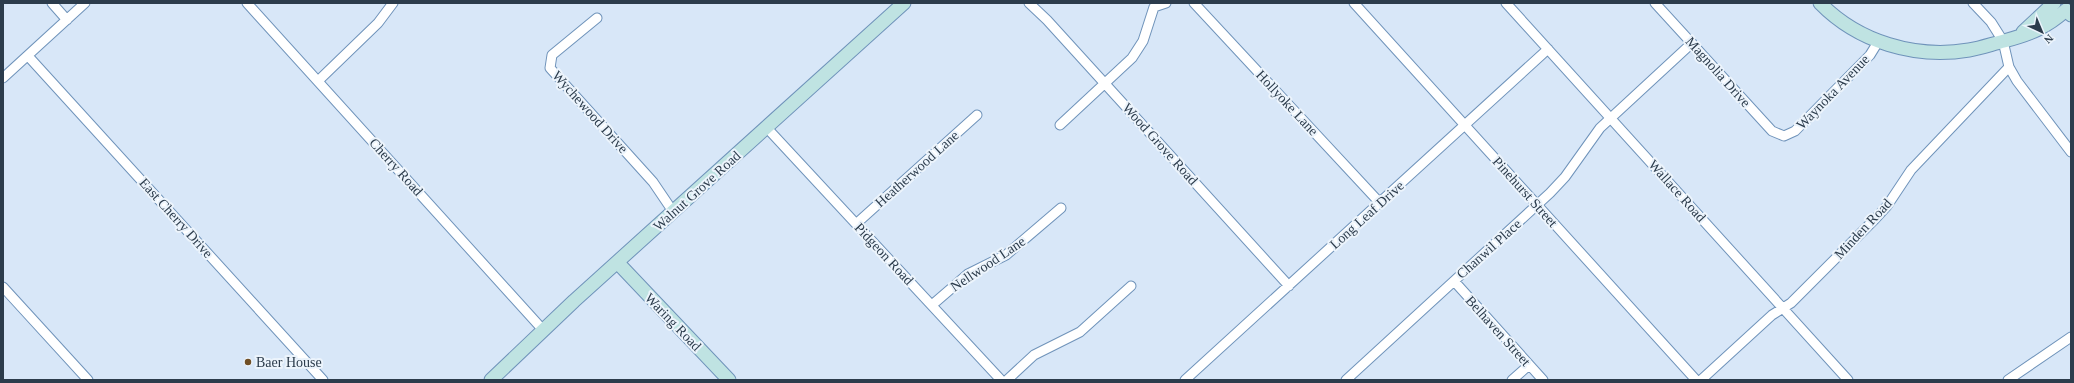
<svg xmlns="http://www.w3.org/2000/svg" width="2074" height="383" viewBox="0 0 2074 383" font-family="'Times New Roman',serif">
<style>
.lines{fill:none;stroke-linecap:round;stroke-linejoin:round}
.minor-casing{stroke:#6f93ba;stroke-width:11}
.secondary-casing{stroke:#6f93ba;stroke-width:15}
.minor{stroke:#fff;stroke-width:9}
.secondary{stroke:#bfe3e2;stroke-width:13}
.poi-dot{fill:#704f26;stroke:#ecf4fc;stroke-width:1.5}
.labels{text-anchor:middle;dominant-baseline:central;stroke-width:4;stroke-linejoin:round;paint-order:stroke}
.street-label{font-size:14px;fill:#2c3c4c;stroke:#ecf4fc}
.poi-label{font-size:14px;fill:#2c3c4c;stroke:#ecf4fc;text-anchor:start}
</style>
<rect width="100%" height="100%" fill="#d8e7f8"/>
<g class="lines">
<g class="minor-casing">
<path id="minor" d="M 52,3 L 67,20
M 247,3 L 544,331
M 1029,3 L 1047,20 L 1289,286
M 1194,3 L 1380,203
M 1354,3 L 1696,380
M 1506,3 L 1848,380
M 1655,3 L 1772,131 L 1784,136 L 1795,131 L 1870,55 L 1878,42
M 597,18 L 552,55 L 550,68 L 653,182 L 674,213
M 28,56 L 323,380
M 2009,67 L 2017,81 L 2071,152
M 3,78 L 85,3
M 318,81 L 378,23 L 393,3
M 1060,125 L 1132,58 L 1143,41 L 1154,7 L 1166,3
M 767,128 L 1001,380
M 857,223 L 977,115
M 1454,281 L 1543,380
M 3,287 L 88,380
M 932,305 L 968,274 L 1006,255 L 1061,208
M 1007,380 L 1034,355 L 1080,332 L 1131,286
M 1185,380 L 1548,49
M 1346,380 L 1550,193 L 1565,177 L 1600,128 L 1692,43
M 1512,380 L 1529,365
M 1701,380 L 1772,315 L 1791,303 L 1875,219 L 1887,206 L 1911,170 L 2009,67 L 2003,41 L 1991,22 L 1973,3
M 2008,380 L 2071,337"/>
</g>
<g class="secondary-casing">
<path id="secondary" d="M 1820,3 C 1858,42 1915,59 1969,50 C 1981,48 1992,44 2004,41 C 2030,34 2046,28 2066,10 L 2071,15
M 2023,32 L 2054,3
M 618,263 L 729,380
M 491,380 L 574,301 L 904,3"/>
</g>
<use href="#minor" class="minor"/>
<use href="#secondary" class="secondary"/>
</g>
<circle class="poi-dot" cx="248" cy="362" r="4"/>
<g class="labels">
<g class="street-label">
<text transform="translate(1718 72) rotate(48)">Magnolia Drive</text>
<text transform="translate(1833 92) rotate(-46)">Waynoka Avenue</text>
<text transform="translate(1287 103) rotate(47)">Hollyoke Lane</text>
<text transform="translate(590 112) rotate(48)">Wychewood Drive</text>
<text transform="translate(1160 144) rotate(48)">Wood Grove Road</text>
<text transform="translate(396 167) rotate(48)">Cherry Road</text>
<text transform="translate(917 169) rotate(-42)">Heatherwood Lane</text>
<text transform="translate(697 191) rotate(-42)">Walnut Grove Road</text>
<text transform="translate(1677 191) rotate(48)">Wallace Road</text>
<text transform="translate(1525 192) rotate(48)">Pinehurst Street</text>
<text transform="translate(1367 215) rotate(-42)">Long Leaf Drive</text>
<text transform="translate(176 218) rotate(48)">East Cherry Drive</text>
<text transform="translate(1863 229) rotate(-47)">Minden Road</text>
<text transform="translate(1489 249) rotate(-42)">Chanwil Place</text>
<text transform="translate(884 254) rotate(47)">Pidgeon Road</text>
<text transform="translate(988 264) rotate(-34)">Nellwood Lane</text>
<text transform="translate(673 322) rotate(46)">Waring Road</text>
<text transform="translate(1498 331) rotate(48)">Belhaven Street</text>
</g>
<g class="poi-label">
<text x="256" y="362">Baer House</text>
</g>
</g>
<rect width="2074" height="383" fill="none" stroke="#2c3c4c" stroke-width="8"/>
<g transform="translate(2042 32) rotate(136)" stroke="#ecf4fc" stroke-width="3" paint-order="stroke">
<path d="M0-3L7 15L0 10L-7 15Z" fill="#2c3c4c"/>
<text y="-6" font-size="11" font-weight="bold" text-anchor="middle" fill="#2c3c4c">N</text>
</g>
</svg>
